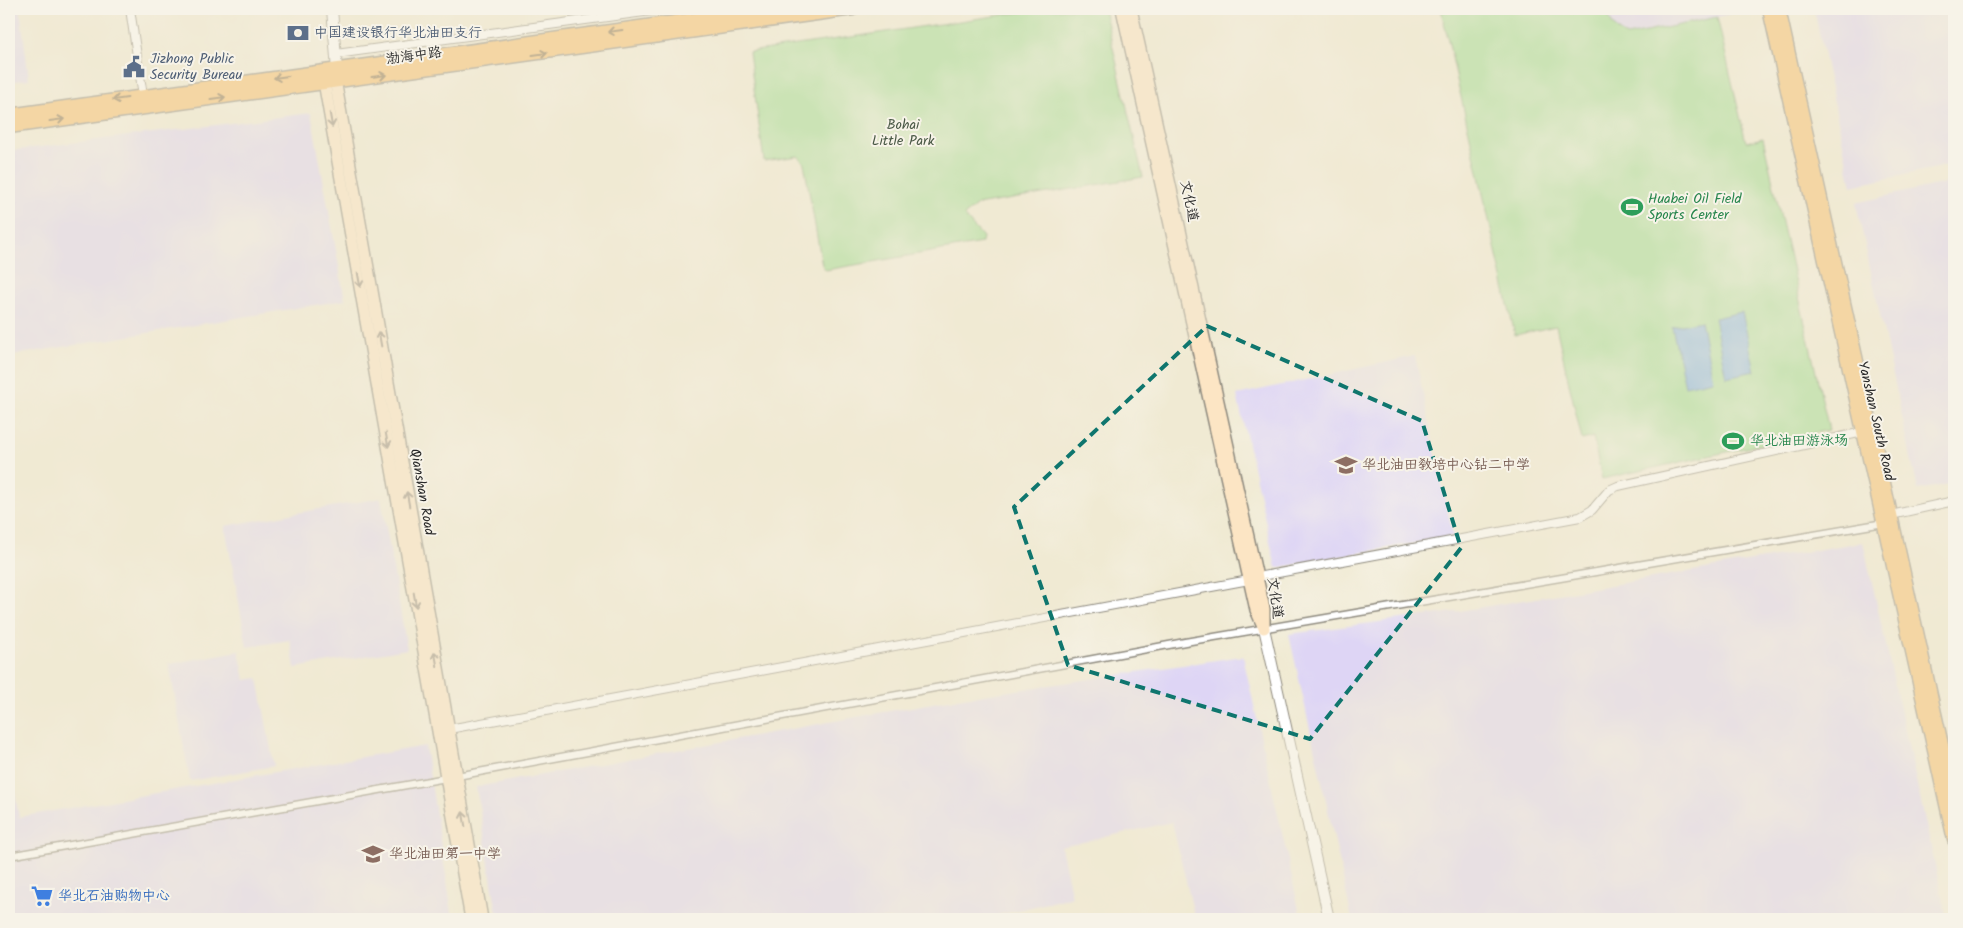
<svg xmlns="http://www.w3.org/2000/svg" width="1963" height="928" viewBox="0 0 1963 928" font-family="Kalam,'LXGW WenKai TC',sans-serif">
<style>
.built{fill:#ded5f5}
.green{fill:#9ddb90;stroke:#64835e}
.water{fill:#73abe2;stroke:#4f6b86}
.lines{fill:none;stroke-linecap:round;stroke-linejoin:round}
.pedestrian-casing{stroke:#8e8a7f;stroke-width:9}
.minor-casing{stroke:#8e8a7f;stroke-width:10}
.tertiary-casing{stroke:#8e8a7f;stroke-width:12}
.secondary-casing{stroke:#8e8a7f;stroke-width:14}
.primary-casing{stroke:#8e8a7f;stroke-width:15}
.pedestrian{stroke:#fff;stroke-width:6}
.minor{stroke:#fff;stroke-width:8}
.tertiary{stroke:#fff;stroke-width:10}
.secondary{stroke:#fce5c4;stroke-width:11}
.primary{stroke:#f8bf6c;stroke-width:12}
.oneway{stroke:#876e48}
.oneway2{stroke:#948878}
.marked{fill:none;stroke:#0f766e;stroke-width:4;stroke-dasharray:10 6;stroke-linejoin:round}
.labels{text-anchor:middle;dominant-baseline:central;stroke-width:4;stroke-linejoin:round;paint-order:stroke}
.service-label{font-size:14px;fill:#4e5e75;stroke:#f7f3e8;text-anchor:start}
.street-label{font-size:14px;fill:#2b2b2b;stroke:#f7f3e8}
.park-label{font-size:14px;fill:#485744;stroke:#f7f3e8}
.leisure-label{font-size:14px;fill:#27864d;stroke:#f7f3e8;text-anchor:start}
.education-label{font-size:14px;fill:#785e54;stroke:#f7f3e8;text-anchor:start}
.shop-label{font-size:14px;fill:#366cbe;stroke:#f7f3e8;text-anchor:start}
</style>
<rect width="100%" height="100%" fill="#f7f3e8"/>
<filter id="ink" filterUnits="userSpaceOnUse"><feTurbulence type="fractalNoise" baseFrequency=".02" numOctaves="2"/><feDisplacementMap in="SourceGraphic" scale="10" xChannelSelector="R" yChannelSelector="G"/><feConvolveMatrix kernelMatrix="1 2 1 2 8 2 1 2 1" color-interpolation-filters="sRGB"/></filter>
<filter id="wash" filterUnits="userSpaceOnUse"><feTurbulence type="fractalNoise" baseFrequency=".0096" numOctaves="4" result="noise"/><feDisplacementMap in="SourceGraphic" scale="20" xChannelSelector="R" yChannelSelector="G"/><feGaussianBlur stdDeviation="1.12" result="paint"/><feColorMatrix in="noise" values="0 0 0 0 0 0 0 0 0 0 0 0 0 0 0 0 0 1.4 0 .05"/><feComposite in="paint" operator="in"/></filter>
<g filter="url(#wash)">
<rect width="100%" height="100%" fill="#f0ead3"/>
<path class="built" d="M 9,9 L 20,9 L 29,79 L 9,82 Z
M 1607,9 L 1740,9 L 1740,12 L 1627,36 L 1619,33 L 1610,22 Z
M 1814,9 L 1954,9 L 1954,164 L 1852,186 Z
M 311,113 L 345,300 L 9,356 L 9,151 Z
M 1954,181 L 1954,483 L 1918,490 L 1856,203 Z
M 1415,356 L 1453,536 L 1276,568 L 1237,395 Z
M 381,498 L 407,649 L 295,668 L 290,640 L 247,647 L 225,526 Z
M 1863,542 L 1947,919 L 1352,919 L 1289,634 L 1454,612 Z
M 239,651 L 245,680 L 258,678 L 274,766 L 190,781 L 169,664 Z
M 1243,656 L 1301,919 L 1195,919 L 1172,822 L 1061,847 L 1072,897 L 981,919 L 498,919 L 476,787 L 944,701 Z
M 425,746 L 453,919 L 9,919 L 9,756 L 19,817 Z"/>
<path class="green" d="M 1042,9 L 1104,9 L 1143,177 L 977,205 L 964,216 L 983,237 L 982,243 L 826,270 L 822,265 L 804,163 L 798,156 L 764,161 L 749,52 Z
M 1441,9 L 1607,9 C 1610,22 1614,31 1627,36 L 1717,17 L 1746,142 L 1763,138 L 1829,430 L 1602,479 L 1593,437 L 1582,440 L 1556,326 L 1515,335 Z"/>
<path class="water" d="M 1742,312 L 1755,371 L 1726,377 L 1714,318 Z
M 1701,321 L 1713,380 L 1685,386 L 1672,327 Z"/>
</g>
<g filter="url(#ink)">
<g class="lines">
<g class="pedestrian-casing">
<path id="pedestrian" d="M 457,776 L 1185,642 L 1884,523
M 9,856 L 446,778"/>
</g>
<g class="minor-casing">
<path id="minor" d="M 130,9 L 143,96
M 336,54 L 666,9
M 1891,515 L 1954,501
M 1257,577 L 1580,517 L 1592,510 L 1609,490 L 1618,486 L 1863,432
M 449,729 L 1249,580"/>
</g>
<g class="tertiary-casing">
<path id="tertiary" d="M 332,9 L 337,70
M 1264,628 L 1329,919"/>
</g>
<g class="secondary-casing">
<path id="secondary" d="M 1122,9 L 1256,610 L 1264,628
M 1131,9 L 1264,609 L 1264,624
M 334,74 L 482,919
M 323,76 L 471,919"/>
</g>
<g class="primary-casing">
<path id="primary" d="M 1769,9 L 1954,840
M 1779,9 L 1954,799
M 9,115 L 768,9
M 9,127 L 853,9"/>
</g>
<use href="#pedestrian" class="pedestrian"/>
<use href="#minor" class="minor"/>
<use href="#tertiary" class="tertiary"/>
<use href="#secondary" class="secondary"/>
<use href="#primary" class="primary"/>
</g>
<defs><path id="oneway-shaft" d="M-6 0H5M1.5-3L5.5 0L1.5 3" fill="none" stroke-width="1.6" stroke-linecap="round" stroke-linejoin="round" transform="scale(1.25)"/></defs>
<g class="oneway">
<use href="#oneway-shaft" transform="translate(615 31) rotate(172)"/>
<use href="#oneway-shaft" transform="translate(540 54) rotate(-8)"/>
<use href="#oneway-shaft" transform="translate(379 76) rotate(-8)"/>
<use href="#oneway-shaft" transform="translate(281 77) rotate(172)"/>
<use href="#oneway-shaft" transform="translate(218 98) rotate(-8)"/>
<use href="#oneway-shaft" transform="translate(120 99) rotate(172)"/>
<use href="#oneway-shaft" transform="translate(57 120) rotate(-8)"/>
</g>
<g class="oneway2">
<use href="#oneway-shaft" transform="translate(331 120) rotate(80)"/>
<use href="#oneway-shaft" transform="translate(359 280) rotate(80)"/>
<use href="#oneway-shaft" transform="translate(380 339) rotate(-100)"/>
<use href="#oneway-shaft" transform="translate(387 440) rotate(80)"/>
<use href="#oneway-shaft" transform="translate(408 499) rotate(-100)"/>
<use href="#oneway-shaft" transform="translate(415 600) rotate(80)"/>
<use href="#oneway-shaft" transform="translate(436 659) rotate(-100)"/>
<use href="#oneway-shaft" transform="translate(464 819) rotate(-100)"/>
</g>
</g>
<path d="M0 0H1963V928H0ZM 1207,326 L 1422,421 L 1461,548 L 1310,739 L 1068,665 L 1014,507 Z" fill="#f0ead3" fill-opacity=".55" fill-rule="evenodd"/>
<path class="marked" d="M 1207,326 L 1422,421 L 1461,548 L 1310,739 L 1068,665 L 1014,507 Z"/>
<defs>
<g id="bank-bare" transform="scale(1.725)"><path d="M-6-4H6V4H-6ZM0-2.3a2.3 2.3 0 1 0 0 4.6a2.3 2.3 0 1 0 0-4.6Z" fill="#5c6f8a" stroke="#f7f3e8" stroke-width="2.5" paint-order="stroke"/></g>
<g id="civic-bare" transform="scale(1.725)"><path d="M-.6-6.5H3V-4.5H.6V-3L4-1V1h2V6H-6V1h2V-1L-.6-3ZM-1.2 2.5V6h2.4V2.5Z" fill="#5c6f8a" stroke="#f7f3e8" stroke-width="2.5" paint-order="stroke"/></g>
<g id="stadium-bare" transform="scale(1.725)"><path d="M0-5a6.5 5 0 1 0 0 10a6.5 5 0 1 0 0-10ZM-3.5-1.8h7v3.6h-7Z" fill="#2e9e5b" stroke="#f7f3e8" stroke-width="2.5" paint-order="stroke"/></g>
<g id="school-bare" transform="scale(1.725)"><path d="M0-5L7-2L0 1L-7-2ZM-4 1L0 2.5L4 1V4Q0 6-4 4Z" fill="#8d6e63" stroke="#f7f3e8" stroke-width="2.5" paint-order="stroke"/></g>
<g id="supermarket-bare" transform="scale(1.725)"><path d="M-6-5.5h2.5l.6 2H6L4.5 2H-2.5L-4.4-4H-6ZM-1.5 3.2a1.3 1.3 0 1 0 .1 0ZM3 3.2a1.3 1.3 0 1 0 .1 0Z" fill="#3f7fe0" stroke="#f7f3e8" stroke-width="2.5" paint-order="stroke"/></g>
</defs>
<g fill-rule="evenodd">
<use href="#bank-bare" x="298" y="33"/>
<use href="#civic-bare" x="134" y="67"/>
<use href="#stadium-bare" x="1632" y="207"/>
<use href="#stadium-bare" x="1733" y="441"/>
<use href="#school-bare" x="1346" y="465"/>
<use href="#school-bare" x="373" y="854"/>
<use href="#supermarket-bare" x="42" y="896"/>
</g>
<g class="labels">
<g class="service-label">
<text x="314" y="33">中国建设银行华北油田支行</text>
<text x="150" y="59">Jizhong Public<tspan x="150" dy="16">Security Bureau</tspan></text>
</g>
<g class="street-label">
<text transform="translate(414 56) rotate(-8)">渤海中路</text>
<text transform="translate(1189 201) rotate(78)">文化道</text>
<text transform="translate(1876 421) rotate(77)">Yanshan South Road</text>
<text transform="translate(422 492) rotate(80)">Qianshan Road</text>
<text transform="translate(1275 598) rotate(82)">文化道</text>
</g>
<g class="park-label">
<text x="903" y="125">Bohai<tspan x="903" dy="16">Little Park</tspan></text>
</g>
<g class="leisure-label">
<text x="1648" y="199">Huabei Oil Field<tspan x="1648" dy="16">Sports Center</tspan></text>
<text x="1750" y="441">华北油田游泳场</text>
</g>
<g class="education-label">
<text x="1362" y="465">华北油田教培中心钻二中学</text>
<text x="389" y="854">华北油田第一中学</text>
</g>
<g class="shop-label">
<text x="58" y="896">华北石油购物中心</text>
</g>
</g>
<rect width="1963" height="928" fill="none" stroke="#f7f3e8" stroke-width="30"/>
</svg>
